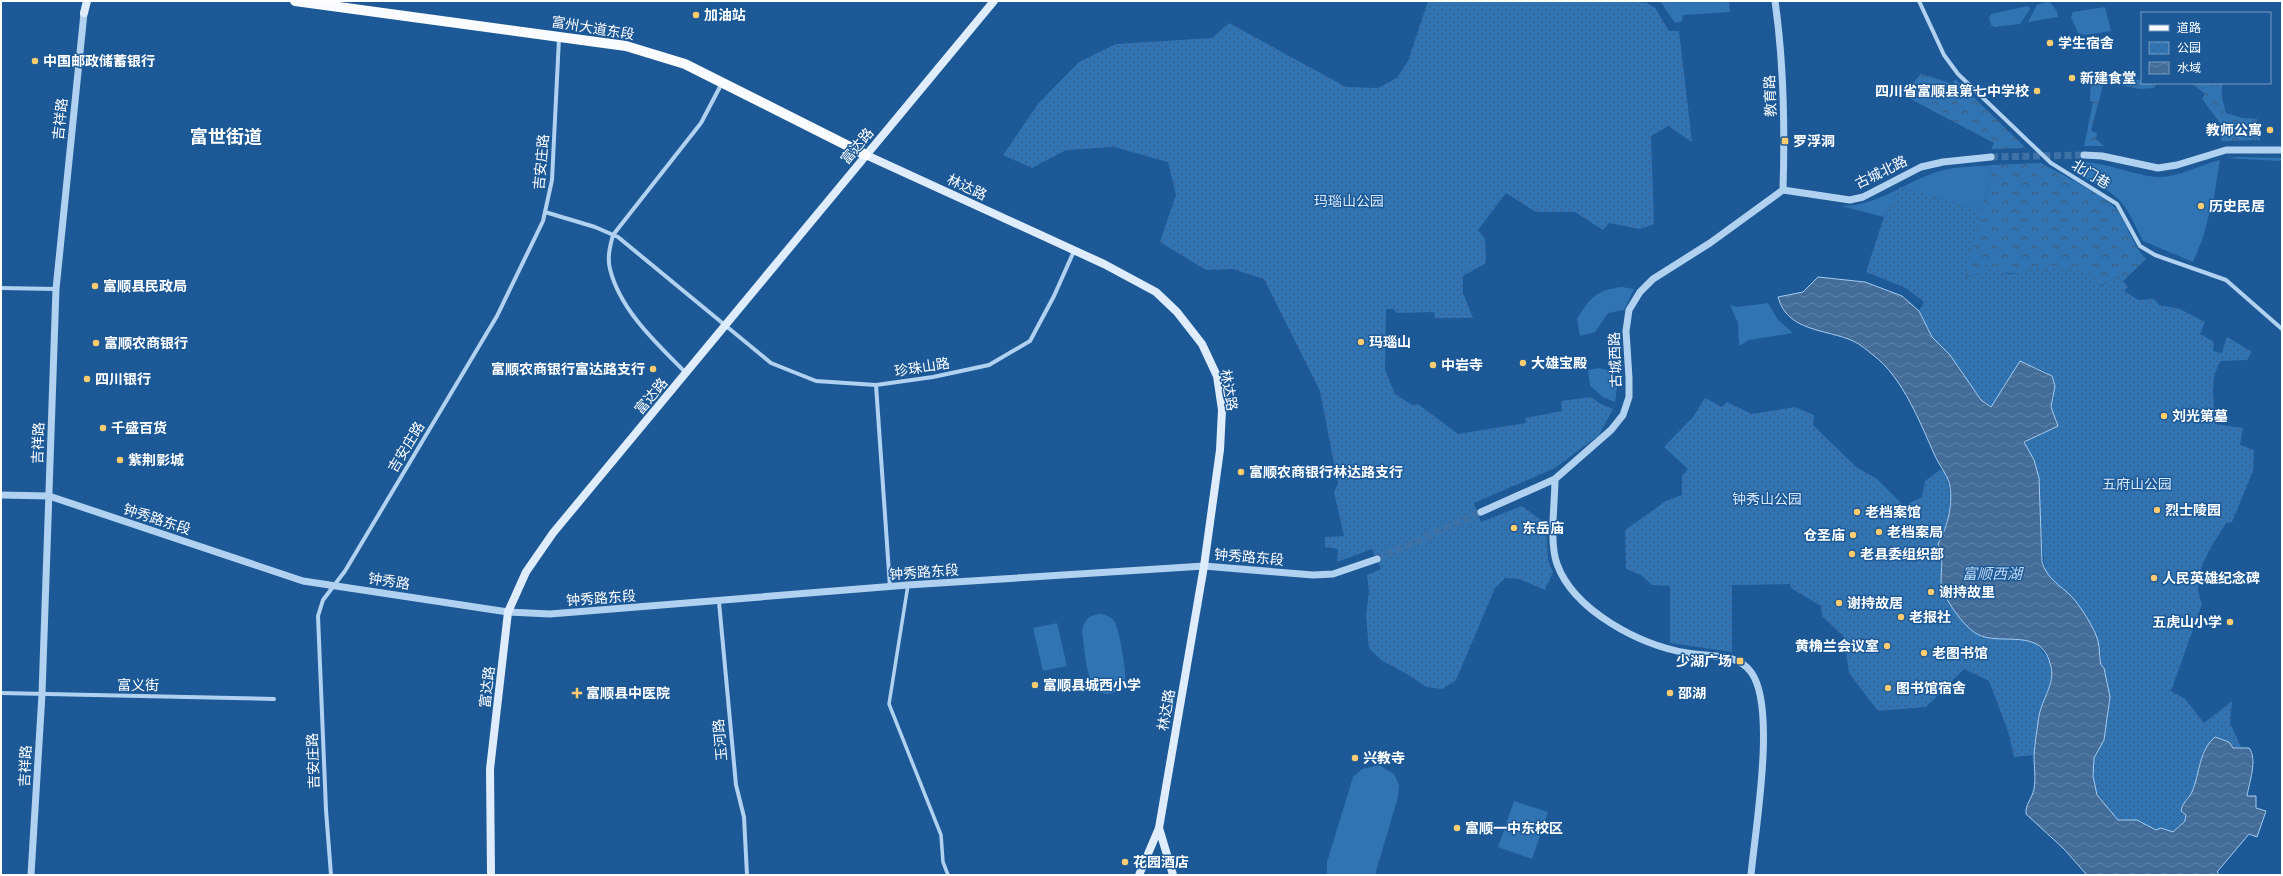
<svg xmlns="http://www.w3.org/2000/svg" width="2283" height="876" viewBox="0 0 2283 876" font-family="Mulish,'Noto Sans SC',sans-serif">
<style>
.grass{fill:#3174b4}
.forest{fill:url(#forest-crowns)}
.park{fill:url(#park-dots)}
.water{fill:url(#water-waves);stroke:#a3ccf1}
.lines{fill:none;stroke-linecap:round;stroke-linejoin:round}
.tertiary-tunnel{stroke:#3e72a6;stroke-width:7;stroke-dasharray:7 3.5;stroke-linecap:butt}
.pedestrian{stroke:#b0d1ef;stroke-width:3.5}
.minor{stroke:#b0d1ef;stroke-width:4}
.tertiary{stroke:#b0d1ef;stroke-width:7}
.secondary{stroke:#deecfb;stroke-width:8}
.primary{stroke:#f9fbff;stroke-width:10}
.poi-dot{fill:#ffcc6f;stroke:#1c5996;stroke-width:1.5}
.labels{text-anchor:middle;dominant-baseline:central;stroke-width:3;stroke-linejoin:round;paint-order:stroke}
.poi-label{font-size:14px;font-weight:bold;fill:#fff;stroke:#1c5996;text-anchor:start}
.street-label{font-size:14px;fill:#fff;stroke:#1c5996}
.park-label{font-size:14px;fill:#d7e9fb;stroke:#1c5996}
.water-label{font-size:15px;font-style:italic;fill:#bddaf6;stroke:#1c5996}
.district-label{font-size:18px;font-weight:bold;fill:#fff;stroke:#1c5996}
</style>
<defs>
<pattern id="forest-crowns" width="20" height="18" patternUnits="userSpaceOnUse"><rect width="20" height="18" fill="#3174b4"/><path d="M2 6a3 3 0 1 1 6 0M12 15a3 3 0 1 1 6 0" fill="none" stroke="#405e7b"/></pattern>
<pattern id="park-dots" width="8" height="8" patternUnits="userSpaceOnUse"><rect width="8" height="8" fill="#3174b4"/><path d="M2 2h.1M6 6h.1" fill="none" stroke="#405e7b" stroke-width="1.8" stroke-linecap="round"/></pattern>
<pattern id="water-waves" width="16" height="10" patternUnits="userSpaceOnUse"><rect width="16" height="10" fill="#436d98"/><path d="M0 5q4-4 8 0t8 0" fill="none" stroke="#5f83a7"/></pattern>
</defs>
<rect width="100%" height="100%" fill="#1c5996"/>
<path class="grass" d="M 1660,1 L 1729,1 L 1730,12 L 1683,15 L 1682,21 L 1675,23 Z
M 2049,1 L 2057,11 L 2058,17 L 2028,22 L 2037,5 Z
M 2028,6 L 2030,9 L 2020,24 L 1995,27 L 1991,25 L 1989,18 L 1991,14 Z
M 2105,7 L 2111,31 L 2085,35 L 2078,33 L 2071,17 L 2073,12 Z
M 2238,157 L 2282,158 L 2282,161 L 2225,158 Z
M 2220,160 L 2213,203 L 2212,203 L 2203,238 L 2193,262 L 2143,241 C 2122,198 2122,197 2079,175 L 2086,162 C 2110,164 2133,175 2156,177 C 2177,178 2200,165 2220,160 Z
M 1992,165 L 1982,211 L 1900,187 L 1884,217 L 1842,206 C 1878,206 1906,181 1940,171 C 1956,166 1975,167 1992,165 Z
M 1622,287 L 1634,289 L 1624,310 L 1608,313 L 1595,332 L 1580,336 L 1577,319 C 1590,298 1596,290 1622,287 Z
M 1768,303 L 1778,320 L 1793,333 L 1749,340 L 1739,346 L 1738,323 L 1730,305 L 1738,307 Z
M 1599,368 L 1607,370 L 1618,379 L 1615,402 L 1603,397 L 1590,386 L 1588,370 Z
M 1098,614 C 1104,614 1110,616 1114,621 C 1119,627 1127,673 1125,681 C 1124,687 1119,691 1113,693 C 1085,701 1085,648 1082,631 C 1084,621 1088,616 1098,614 Z
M 1057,623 L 1067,666 L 1043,671 L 1033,628 Z
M 1379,765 L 1394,774 L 1399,785 L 1398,797 L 1375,875 L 1327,875 L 1327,862 L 1353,777 L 1362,769 Z
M 1514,801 L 1548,812 L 1532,859 L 1498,847 Z"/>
<path class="forest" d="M 2100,73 L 2102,76 C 2115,75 2129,80 2142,80 L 2142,83 L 2157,83 L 2154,88 L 2140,89 L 2106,82 L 2103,85 L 2091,131 L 2097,133 L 2096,139 L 2104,146 L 2084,146 L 2093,102 L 2090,101 L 2091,79 Z
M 1921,74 L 1953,84 L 1955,79 L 2026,148 L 1991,149 L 1994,143 L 1903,95 Z
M 2191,83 L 2222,83 L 2222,98 L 2226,113 L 2242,118 L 2257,119 L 2260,140 L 2221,141 L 2223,127 L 2202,99 L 2205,94 Z
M 2041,163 C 2057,172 2108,197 2117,210 C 2128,226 2132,244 2146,259 L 2123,281 L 2118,275 L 2098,287 L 2030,267 L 2021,273 L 1983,273 L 1964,277 L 1982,211 L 1992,165 Z"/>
<path class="park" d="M 1428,1 L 1628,1 L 1647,3 L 1655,8 L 1669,31 L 1679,31 L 1692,142 L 1668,126 L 1651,136 L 1654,224 L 1640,229 L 1609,223 L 1603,230 L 1575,212 L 1536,212 L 1506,193 L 1478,230 L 1485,239 L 1486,263 L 1463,276 L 1463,293 L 1473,318 L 1435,318 L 1434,312 L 1397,313 L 1393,309 L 1386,309 L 1385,370 L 1395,394 L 1412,405 L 1418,404 L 1458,434 L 1526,423 L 1525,418 L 1562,411 L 1561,401 L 1591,397 L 1599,403 L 1613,409 L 1599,435 L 1555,468 L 1474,503 L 1481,522 L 1522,506 L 1546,524 L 1548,560 L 1553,572 L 1545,590 L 1519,579 L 1505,578 L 1495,588 L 1456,680 L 1442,689 L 1427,687 L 1405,673 L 1381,660 L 1369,648 L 1366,616 L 1369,591 L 1367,575 L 1381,569 L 1372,549 L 1337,562 L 1338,549 L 1325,547 L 1325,537 L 1344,536 L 1334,492 L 1338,484 L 1320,391 L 1264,279 L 1233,269 L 1206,270 L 1160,242 L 1176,195 L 1168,162 L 1114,147 L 1066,150 L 1032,168 L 1003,155 L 1038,104 L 1079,62 L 1116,44 L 1212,38 L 1229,23 L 1346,87 L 1378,88 L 1397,78 L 1408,61 Z
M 1900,187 L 1982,211 L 1965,277 L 1983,273 L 1985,265 L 2007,274 L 2021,273 L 2030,267 L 2072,268 L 2092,274 L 2099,287 L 2118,275 L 2128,287 L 2124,291 L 2138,300 L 2154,299 L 2159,305 L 2180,309 L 2205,322 L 2200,334 L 2214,342 L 2213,351 L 2222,353 L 2227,337 L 2252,352 L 2247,360 L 2221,361 C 2209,376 2214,405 2215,424 L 2243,428 L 2240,445 L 2254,450 L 2253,471 L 2232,522 L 2226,523 C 2212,546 2189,576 2202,604 L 2171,691 L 2185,699 L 2204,723 L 2232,701 L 2230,723 L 2241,747 L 2203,751 C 2201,766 2198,778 2192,792 C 2189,798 2182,803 2181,811 L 2186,815 L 2185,821 L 2173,832 L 2161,828 L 2156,830 L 2137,820 L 2118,820 L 2097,795 L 2093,776 L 2094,758 L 2104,740 L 2110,697 L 2104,668 L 2101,666 L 2100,649 L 2072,597 L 2050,579 L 2045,571 L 2034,460 L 2024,442 L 2051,407 L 2054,398 L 2047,372 L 2020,361 L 1991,407 L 1981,400 L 1950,355 L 1932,337 L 1919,311 L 1924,302 L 1906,288 L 1866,272 L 1884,217 Z
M 1705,398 L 1722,407 L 1727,402 L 1752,414 L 1795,407 L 1814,415 L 1813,425 L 1856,467 L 1877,479 L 1904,506 L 1922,497 L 1925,481 L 1943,468 C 1954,494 1951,520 1938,544 L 1941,550 L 1941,585 L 1966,625 L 1978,635 L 2028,640 L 2038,646 L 2049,660 L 2052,678 L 2039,715 L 2034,755 L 2014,757 L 2008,731 L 1989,681 L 1964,669 L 1926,707 L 1878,711 L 1849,673 L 1844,637 L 1822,616 L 1821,606 L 1791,588 L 1790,584 L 1732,585 L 1732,652 L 1670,643 L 1670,586 L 1652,585 L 1641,575 L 1626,569 L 1625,530 L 1666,501 L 1682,495 L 1682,476 L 1688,469 L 1664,447 L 1693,417 Z"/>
<path class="water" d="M 1818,277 L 1865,282 L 1902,296 L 1919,311 L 1932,337 L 1950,355 L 1981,400 L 1991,407 L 2020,361 L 2052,376 L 2055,386 L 2051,407 L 2058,426 L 2024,442 L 2034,460 L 2039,478 L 2042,562 C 2047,579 2060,585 2071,596 C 2080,605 2095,629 2098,641 C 2100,649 2099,657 2101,665 L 2104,668 L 2110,697 L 2104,740 L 2094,758 L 2093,776 L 2097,795 L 2118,820 L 2137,820 L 2156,830 L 2161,828 L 2173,832 L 2185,821 L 2186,815 L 2181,811 C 2182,803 2189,798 2192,792 C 2200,773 2199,750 2215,737 L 2229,742 L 2233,748 L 2249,748 C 2258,759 2249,783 2247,796 L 2256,796 L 2256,808 L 2266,811 L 2257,837 L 2249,834 L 2217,872 L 2220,875 L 2087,875 L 2064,849 L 2026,814 C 2025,804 2032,799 2034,789 C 2036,778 2034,767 2034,755 C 2035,742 2037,729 2039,716 C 2042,699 2055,684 2051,667 C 2043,625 2000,647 1977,634 C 1964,627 1942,597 1941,582 C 1941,570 1944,555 1938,544 C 1948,526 1954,502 1949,482 C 1946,473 1940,466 1936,458 C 1921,425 1903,377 1873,355 C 1867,350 1860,344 1853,341 C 1827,329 1787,332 1778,297 L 1803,292 Z"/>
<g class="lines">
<path class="tertiary-tunnel" d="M 1991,157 L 2084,155
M 1377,559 L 1481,512"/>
<path class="pedestrian" d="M 908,585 L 889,704 L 941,835 L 943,862 L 948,875"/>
<path class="minor" d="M 1919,1 L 1944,55 L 1958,74 L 2051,163 L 2117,204 L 2140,246 L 2155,255 L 2226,280 L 2282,329
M 545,212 L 595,227 L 618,237 L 771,363 L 816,381 L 876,385 L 933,377 L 989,365 L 1030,341 L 1054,296 L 1074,251
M 1,288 L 56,289
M 686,373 C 657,344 620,310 610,269 C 607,258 610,246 613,235 L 701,123 L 722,83
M 876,385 L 890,587
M 719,602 L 736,785 L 744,817 L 747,875
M 1,693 L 274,699
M 331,875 L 326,810 L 318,616 L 323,600 L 345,571 L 497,316 L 543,221 L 552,180 L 559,38"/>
<path class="tertiary" d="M 1775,1 C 1784,64 1785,127 1783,190
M 2084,155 L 2102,156 L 2158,168 L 2177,165 L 2226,150 L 2282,150
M 1783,190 L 1850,200 L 1863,197 L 1921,167 L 1943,162 L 1991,157
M 1555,479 C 1555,503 1549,542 1557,564 C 1574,611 1640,645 1687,653 C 1708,657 1736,652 1751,672 C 1777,707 1755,830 1751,875
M 1,495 L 49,496 L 303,581 L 508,612 L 550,614 L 908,585 L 1204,566 L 1313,575 L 1333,574 L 1377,559
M 1481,512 L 1555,479 L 1611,430 L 1623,415 L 1629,397 L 1629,378 L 1626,331 L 1629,310 L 1640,292 L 1653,279 L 1710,243 L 1783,190
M 31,875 L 42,694 L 56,289 L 84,13"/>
<path class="secondary" d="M 84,13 L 87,1
M 866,155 L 1104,264 L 1156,292 L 1177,312 L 1202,344 L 1217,376 L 1222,410 L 1220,450 L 1204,566 L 1159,828 L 1139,875
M 1159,828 L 1173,875
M 491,875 L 490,769 L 508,612 L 526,572 L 553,533 L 994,1"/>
<path class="primary" d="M 295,1 L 626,46 L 685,64 L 866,155"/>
</g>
<g class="poi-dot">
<circle cx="696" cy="15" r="4"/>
<circle cx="2050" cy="43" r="4"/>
<circle cx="35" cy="61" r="4"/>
<circle cx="2072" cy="78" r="4"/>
<circle cx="2037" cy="91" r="4"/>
<circle cx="2270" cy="130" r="4"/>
<rect x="1781" y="137" width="8" height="8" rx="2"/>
<circle cx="2201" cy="206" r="4"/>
<circle cx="95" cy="286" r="4"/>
<circle cx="1361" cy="342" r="4"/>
<circle cx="96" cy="343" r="4"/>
<circle cx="1523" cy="363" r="4"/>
<circle cx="1433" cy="365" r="4"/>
<circle cx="653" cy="369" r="4"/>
<circle cx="87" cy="379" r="4"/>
<circle cx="2164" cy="416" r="4"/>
<circle cx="103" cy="428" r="4"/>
<circle cx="120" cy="460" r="4"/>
<circle cx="1241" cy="472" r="4"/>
<circle cx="2157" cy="510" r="4"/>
<circle cx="1857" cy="512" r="4"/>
<circle cx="1514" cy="528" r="4"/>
<circle cx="1879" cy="532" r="4"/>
<circle cx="1853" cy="535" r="4"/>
<circle cx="1852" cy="554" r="4"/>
<circle cx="2154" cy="578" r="4"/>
<circle cx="1931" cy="592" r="4"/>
<circle cx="1839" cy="603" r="4"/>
<circle cx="1901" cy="617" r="4"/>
<circle cx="2230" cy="622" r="4"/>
<circle cx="1887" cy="646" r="4"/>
<circle cx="1924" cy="653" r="4"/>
<rect x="1736" y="657" width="8" height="8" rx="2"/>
<circle cx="1035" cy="685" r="4"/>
<circle cx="1888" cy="688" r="4"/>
<path d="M575 687h4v4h4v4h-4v4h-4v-4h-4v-4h4z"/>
<circle cx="1670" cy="693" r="4"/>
<circle cx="1355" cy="758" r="4"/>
<circle cx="1457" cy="828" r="4"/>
<circle cx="1125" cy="862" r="4"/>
</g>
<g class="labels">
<g class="poi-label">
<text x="704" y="15">加油站</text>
<text x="2058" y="43">学生宿舍</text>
<text x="43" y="61">中国邮政储蓄银行</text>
<text x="2080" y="78">新建食堂</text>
<text x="2029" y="91" text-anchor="end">四川省富顺县第七中学校</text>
<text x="2262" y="130" text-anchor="end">教师公寓</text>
<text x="1793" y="141">罗浮洞</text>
<text x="2209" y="206">历史民居</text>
<text x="103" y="286">富顺县民政局</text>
<text x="1369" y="342">玛瑙山</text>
<text x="104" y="343">富顺农商银行</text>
<text x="1531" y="363">大雄宝殿</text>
<text x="1441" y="365">中岩寺</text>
<text x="645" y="369" text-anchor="end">富顺农商银行富达路支行</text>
<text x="95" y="379">四川银行</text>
<text x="2172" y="416">刘光第墓</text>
<text x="111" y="428">千盛百货</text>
<text x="128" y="460">紫荆影城</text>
<text x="1249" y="472">富顺农商银行林达路支行</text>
<text x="2165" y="510">烈士陵园</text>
<text x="1865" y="512">老档案馆</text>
<text x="1522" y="528">东岳庙</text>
<text x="1887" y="532">老档案局</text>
<text x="1845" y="535" text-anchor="end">仓圣庙</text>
<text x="1860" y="554">老县委组织部</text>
<text x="2162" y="578">人民英雄纪念碑</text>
<text x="1939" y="592">谢持故里</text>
<text x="1847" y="603">谢持故居</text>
<text x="1909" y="617">老报社</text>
<text x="2222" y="622" text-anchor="end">五虎山小学</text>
<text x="1879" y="646" text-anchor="end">黄桷兰会议室</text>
<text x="1932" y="653">老图书馆</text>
<text x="1732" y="661" text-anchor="end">少湖广场</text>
<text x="1043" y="685">富顺县城西小学</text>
<text x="1896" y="688">图书馆宿舍</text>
<text x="586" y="693">富顺县中医院</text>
<text x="1678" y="693">邵湖</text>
<text x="1363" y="758">兴教寺</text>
<text x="1465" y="828">富顺一中东校区</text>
<text x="1133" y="862">花园酒店</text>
</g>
<g class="street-label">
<text transform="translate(593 28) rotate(9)">富州大道东段</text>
<text transform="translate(1770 96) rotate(-92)">教育路</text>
<text transform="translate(60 119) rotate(-84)">吉祥路</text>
<text transform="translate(857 146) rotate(-50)">富达路</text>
<text transform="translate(541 162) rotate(-85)">吉安庄路</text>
<text transform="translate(1881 172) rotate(-26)">古城北路</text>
<text transform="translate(2091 174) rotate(31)">北门巷</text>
<text transform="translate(967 187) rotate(25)">林达路</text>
<text transform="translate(1615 360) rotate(-92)">古城西路</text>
<text transform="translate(922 367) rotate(-9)">珍珠山路</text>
<text transform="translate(1229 390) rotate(80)">林达路</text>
<text transform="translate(651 396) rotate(-50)">富达路</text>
<text transform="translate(38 443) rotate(-88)">吉祥路</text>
<text transform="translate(406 447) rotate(-59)">吉安庄路</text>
<text transform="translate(157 519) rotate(18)">钟秀路东段</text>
<text transform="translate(1249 557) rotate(5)">钟秀路东段</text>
<text transform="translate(924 572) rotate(-4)">钟秀路东段</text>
<text transform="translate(389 581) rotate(9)">钟秀路</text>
<text transform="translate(601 598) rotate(-4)">钟秀路东段</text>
<text transform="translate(138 685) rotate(1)">富义街</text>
<text transform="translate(487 687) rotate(-83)">富达路</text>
<text transform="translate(1166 710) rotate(-80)">林达路</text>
<text transform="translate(720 740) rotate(-95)">玉河路</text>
<text transform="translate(313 761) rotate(-92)">吉安庄路</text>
<text transform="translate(25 766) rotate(-87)">吉祥路</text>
</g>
<g class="park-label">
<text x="1349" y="201">玛瑙山公园</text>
<text x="2137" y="484">五府山公园</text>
<text x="1767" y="499">钟秀山公园</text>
</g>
<g class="water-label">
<text x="1992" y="573">富顺西湖</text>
</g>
<g class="district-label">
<text x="226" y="136">富世街道</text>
</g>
</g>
<rect width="2283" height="876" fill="none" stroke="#ffffff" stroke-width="4"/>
<rect x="2141" y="12" width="130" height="72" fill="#1c5996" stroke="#779bc0"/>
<rect x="2149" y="25" width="20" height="6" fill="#f9fbff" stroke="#779bc0"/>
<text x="2177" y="32" font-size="12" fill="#ffffff">道路</text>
<rect x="2149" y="42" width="20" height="12" fill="url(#park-dots)" stroke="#779bc0"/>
<text x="2177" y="52" font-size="12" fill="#ffffff">公园</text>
<rect x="2149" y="62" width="20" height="12" fill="url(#water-waves)" stroke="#779bc0"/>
<text x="2177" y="72" font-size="12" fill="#ffffff">水域</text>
</svg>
